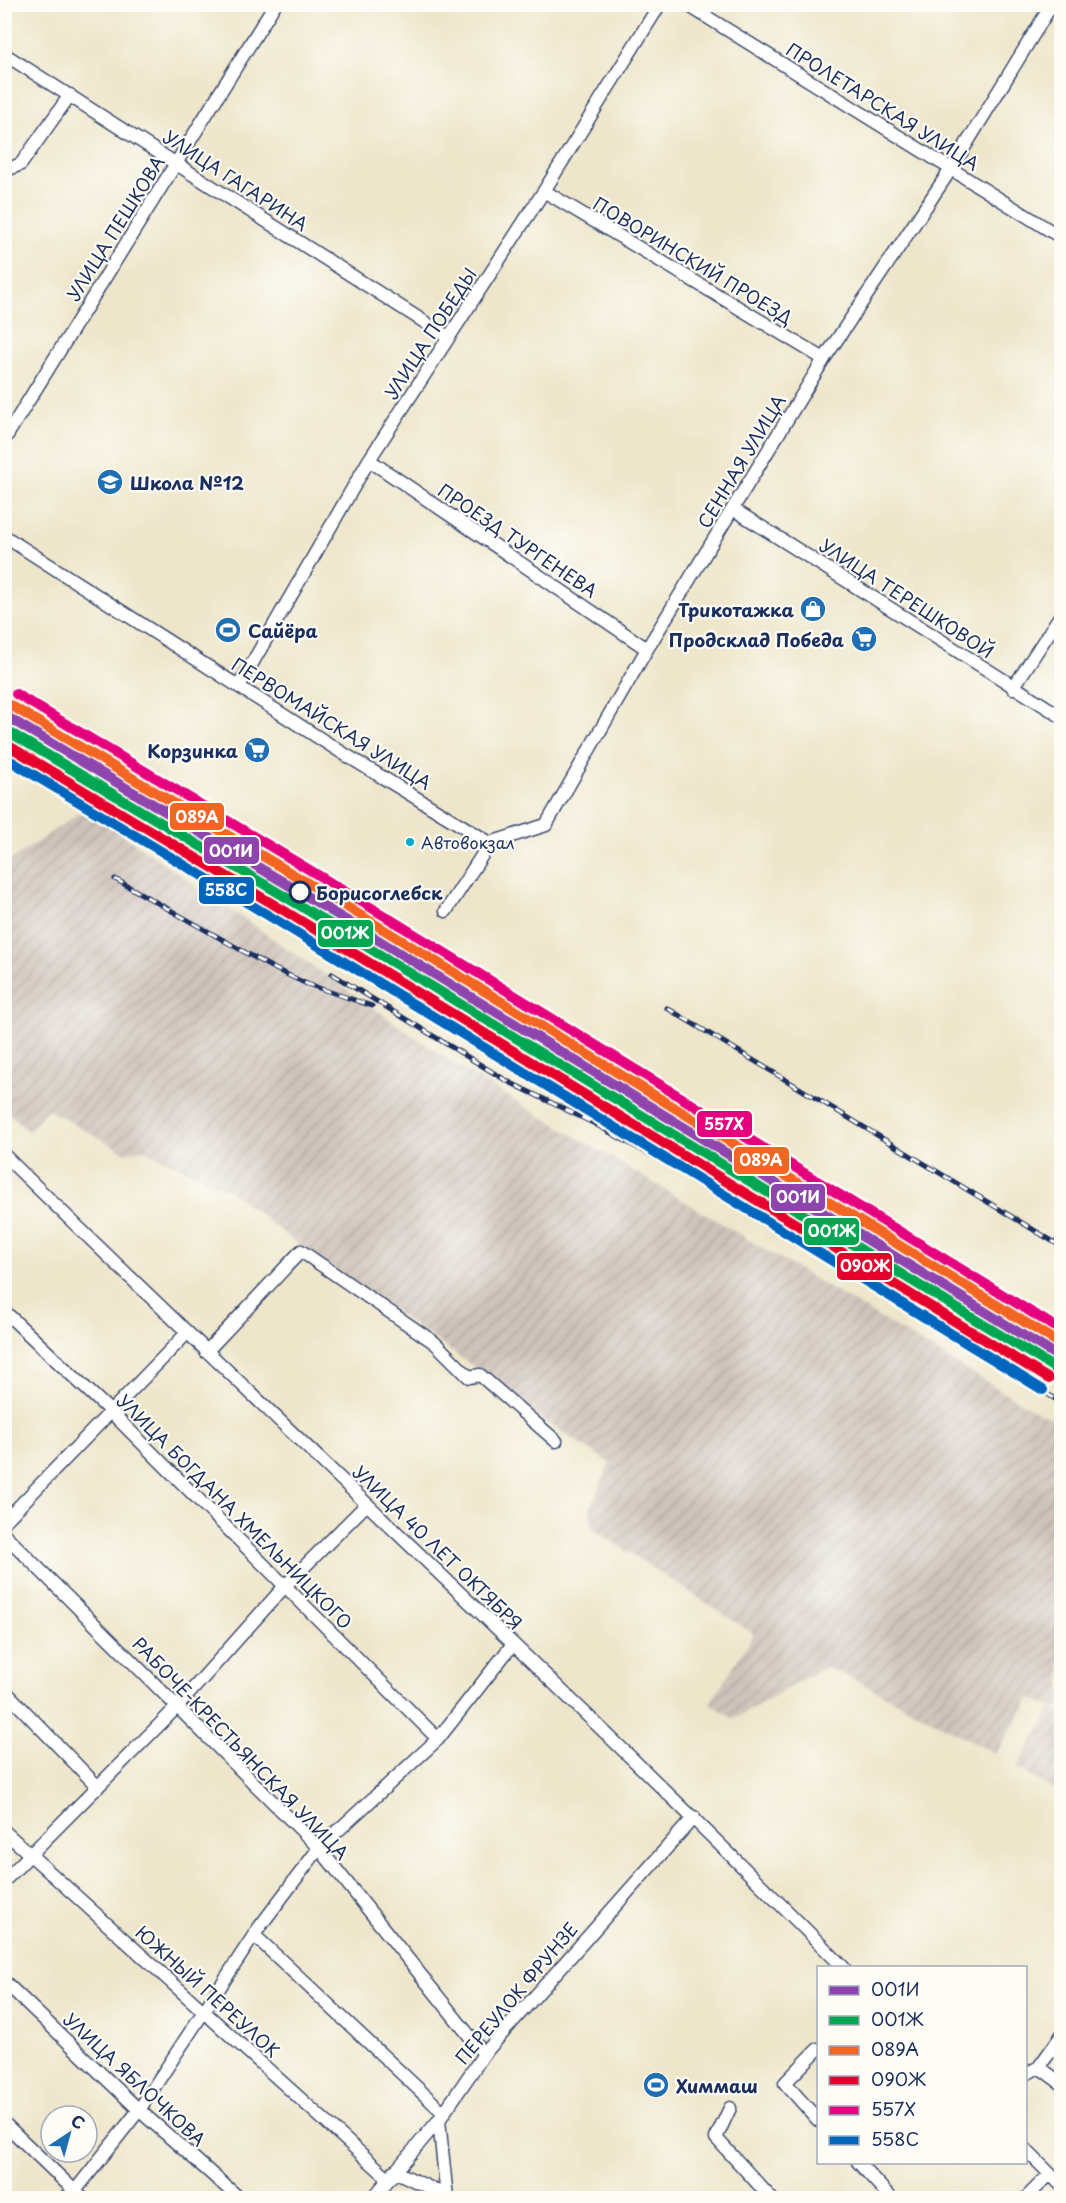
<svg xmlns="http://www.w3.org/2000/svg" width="1066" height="2203" viewBox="0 0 1066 2203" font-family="'Playpen Sans',sans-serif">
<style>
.industrial{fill:url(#industrial-furrows)}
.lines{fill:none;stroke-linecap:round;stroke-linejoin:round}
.minor-casing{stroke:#3b4a6e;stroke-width:15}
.minor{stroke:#fff;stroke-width:12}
.rail-casing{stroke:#1b2f5e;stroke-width:5}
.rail{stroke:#fdfcf7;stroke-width:3;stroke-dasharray:9;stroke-linecap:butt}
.rail-1-casing{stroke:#fdfcf7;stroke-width:15}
.rail-2-casing{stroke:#fdfcf7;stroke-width:15}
.rail-3-casing{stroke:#fdfcf7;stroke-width:15}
.rail-4-casing{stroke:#fdfcf7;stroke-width:15}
.rail-5-casing{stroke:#fdfcf7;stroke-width:15}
.rail-6-casing{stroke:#fdfcf7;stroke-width:15}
.rail-1{stroke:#8e44ad;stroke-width:10}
.rail-2{stroke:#00a651;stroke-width:10}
.rail-3{stroke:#f26522;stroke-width:10}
.rail-4{stroke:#e4002b;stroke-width:10}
.rail-5{stroke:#e5007d;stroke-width:10}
.rail-6{stroke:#0065bd;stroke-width:10}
.bus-dot{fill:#00a9ce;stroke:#fdfcf7;stroke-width:2}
.stop-dot{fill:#fdfcf7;stroke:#1b2f5e;stroke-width:3}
.labels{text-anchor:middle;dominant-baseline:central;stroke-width:4.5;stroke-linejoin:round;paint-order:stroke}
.bus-label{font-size:16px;fill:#1b2f5e;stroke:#fdfcf7;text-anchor:start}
.street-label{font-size:18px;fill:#1b2f5e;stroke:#fdfcf7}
.poi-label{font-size:18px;font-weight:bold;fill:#1b2f5e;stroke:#fdfcf7;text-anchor:start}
.stop-label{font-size:18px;font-weight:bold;fill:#1b2f5e;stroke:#fdfcf7;text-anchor:start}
.line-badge{stroke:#fdfcf7;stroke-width:2}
.badge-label{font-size:16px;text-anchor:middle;font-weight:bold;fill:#fff}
</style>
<defs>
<pattern id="industrial-furrows" width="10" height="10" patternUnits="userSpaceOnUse" patternTransform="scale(1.5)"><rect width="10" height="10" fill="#cec2b9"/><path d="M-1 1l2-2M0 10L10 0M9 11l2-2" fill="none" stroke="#b0a7a1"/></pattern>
</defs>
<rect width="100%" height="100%" fill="#fdfcf7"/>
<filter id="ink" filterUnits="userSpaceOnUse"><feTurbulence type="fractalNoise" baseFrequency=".0167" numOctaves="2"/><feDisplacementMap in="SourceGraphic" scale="12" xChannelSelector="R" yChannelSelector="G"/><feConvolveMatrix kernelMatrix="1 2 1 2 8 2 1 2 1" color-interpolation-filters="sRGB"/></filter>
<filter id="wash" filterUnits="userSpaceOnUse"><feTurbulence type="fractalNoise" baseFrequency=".008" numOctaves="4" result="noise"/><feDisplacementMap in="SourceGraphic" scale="24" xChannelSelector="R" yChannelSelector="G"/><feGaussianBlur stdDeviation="1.35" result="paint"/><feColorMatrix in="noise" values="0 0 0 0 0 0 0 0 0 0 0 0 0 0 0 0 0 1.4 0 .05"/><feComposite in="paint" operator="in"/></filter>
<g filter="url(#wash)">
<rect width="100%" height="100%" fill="#eee6ca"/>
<path class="industrial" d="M 85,809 L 456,1065 L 1037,1412 L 1061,1421 L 1061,1710 L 1030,1698 L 996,1754 L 852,1678 L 824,1667 L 734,1719 L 710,1703 L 754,1634 L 593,1529 L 590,1508 L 610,1463 L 539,1417 L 473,1366 L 300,1246 L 229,1190 L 141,1149 L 126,1153 L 47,1109 L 29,1132 L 5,1109 L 4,865 Z
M 1052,1708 L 1061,1713 L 1061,1794 L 1017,1768 Z"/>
</g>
<g filter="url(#ink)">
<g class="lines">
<g class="minor-casing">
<path id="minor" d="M 686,4 L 1062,238
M 4,54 L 448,337
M 4,171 L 21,164 L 70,95
M 544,191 L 824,359
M 4,440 L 275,4
M 369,460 L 647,649
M 733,509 L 1062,717
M 4,536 L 341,752 L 490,843
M 239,686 L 369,460 L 544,191 L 660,4
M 1013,688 L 1062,613
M 446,911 L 490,843 L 546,825 L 647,649 L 824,359 L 951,169 L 1052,4
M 4,1155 C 283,1428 569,1691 844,1968
M 4,1311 L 111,1412 L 438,1739
M 206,1352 L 301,1251 L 435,1343 L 469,1377 L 480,1375 L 556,1441
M 4,1522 L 187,1333
M 4,1534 L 319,1848 L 484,2054
M 4,1690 L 98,1787
M 4,1831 L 388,2178
M 4,1881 L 177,1707 L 284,1587 L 367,1504
M 254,1935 L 444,2113
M 7,1984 L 139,2110 L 239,2198
M 818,2049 L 785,2083 L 818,2120
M 1039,2067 L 1062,2084
M 1026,2074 L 1039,2067 L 1062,2035
M 730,2108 L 716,2138 L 771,2198
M 439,2120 L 447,2198
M 4,2123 L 82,2198
M 1026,2150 L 1062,2186
M 858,2162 L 891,2198
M 394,2171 L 445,2195
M 66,2198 L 75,2191 L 139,2110 L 258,1929 L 319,1848 L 438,1739 L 513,1644
M 373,2198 L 439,2120 L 484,2054 L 694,1817
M 1026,2198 L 1050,2174"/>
</g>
<use href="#minor" class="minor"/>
<g class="rail-casing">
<path id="rail" d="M 115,879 L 271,967 L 307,984 L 372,1006
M 332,974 L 507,1081 L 595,1124 L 720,1194 L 1062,1403
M 667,1008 L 1062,1247"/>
</g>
<use href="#rail" class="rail"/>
<g class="rail-1-casing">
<path id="rail-1" d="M 4,715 L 300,892 L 1062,1359"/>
</g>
<g class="rail-2-casing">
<path id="rail-2" d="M 4,729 L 294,902 L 1056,1369"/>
</g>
<g class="rail-3-casing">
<path id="rail-3" d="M 10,705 L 306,882 L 1062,1345"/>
</g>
<g class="rail-4-casing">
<path id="rail-4" d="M 4,743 L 288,913 L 1049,1379"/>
</g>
<g class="rail-5-casing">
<path id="rail-5" d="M 16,694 L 313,872 L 1062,1331"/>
</g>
<g class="rail-6-casing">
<path id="rail-6" d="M 4,757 L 281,923 L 1043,1390"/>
</g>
<use href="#rail-1" class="rail-1"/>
<use href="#rail-2" class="rail-2"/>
<use href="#rail-3" class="rail-3"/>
<use href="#rail-4" class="rail-4"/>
<use href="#rail-5" class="rail-5"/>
<use href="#rail-6" class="rail-6"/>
</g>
</g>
<defs>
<g id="school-disc" transform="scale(1.35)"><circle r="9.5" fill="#1f6fb2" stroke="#fdfcf7"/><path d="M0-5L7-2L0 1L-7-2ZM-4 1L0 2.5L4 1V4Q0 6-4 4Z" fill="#fff"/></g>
<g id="shop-disc" transform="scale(1.35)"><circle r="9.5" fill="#1f6fb2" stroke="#fdfcf7"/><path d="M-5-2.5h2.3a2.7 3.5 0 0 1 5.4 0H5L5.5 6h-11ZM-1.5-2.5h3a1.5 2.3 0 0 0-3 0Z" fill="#fff"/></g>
<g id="stadium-disc" transform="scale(1.35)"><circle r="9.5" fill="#1f6fb2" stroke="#fdfcf7"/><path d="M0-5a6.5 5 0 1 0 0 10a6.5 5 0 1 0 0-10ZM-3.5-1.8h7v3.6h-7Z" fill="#fff"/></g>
<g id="supermarket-disc" transform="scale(1.35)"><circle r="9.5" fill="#1f6fb2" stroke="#fdfcf7"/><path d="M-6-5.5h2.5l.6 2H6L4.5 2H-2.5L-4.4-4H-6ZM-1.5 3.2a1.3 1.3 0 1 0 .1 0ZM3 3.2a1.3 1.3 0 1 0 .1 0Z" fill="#fff"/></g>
</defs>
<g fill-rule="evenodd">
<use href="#school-disc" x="110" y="482"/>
<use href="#shop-disc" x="813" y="609"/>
<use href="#stadium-disc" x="228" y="630"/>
<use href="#supermarket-disc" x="864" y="639"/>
<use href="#supermarket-disc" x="257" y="750"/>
<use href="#stadium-disc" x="656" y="2085"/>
</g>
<circle class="bus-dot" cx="410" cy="842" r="5"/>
<circle class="stop-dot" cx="300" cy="892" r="10"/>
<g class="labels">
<g class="bus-label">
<text x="421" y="842">Автовокзал</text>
</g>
<g class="street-label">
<text transform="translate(883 106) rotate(32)">ПРОЛЕТАРСКАЯ УЛИЦА</text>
<text transform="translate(236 180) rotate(33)">УЛИЦА ГАГАРИНА</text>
<text transform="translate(115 228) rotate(-58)">УЛИЦА ПЕШКОВА</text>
<text transform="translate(693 260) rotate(31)">ПОВОРИНСКИЙ ПРОЕЗД</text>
<text transform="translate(430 333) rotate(-57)">УЛИЦА ПОБЕДЫ</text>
<text transform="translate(741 461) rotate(-59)">СЕННАЯ УЛИЦА</text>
<text transform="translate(518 540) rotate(34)">ПРОЕЗД ТУРГЕНЕВА</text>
<text transform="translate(907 598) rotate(33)">УЛИЦА ТЕРЕШКОВОЙ</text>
<text transform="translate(332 723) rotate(32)">ПЕРВОМАЙСКАЯ УЛИЦА</text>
<text transform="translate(235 1511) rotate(45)">УЛИЦА БОГДАНА ХМЕЛЬНИЦКОГО</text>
<text transform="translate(438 1547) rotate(44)">УЛИЦА 40 ЛЕТ ОКТЯБРЯ</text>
<text transform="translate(241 1748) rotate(46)">РАБОЧЕ-КРЕСТЬЯНСКАЯ УЛИЦА</text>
<text transform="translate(208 1991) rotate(42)">ЮЖНЫЙ ПЕРЕУЛОК</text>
<text transform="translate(516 1993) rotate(-50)">ПЕРЕУЛОК ФРУНЗЕ</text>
<text transform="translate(135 2079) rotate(43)">УЛИЦА ЯБЛОЧКОВА</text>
</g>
<g class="poi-label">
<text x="130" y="482">Школа №12</text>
<text x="794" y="609" text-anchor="end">Трикотажка</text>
<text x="248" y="630">Сайёра</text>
<text x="844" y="639" text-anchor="end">Продсклад Победа</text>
<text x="238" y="750" text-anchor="end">Корзинка</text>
<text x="676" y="2085">Химмаш</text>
</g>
<g class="stop-label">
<text x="316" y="892">Борисоглебск</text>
</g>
</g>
<g class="line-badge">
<rect x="169" y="802" width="56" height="29" rx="6" fill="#f26522"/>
<rect x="203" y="836" width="57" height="29" rx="6" fill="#8e44ad"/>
<rect x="198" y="876" width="57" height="29" rx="6" fill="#0065bd"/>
<rect x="317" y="919" width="57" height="29" rx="6" fill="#00a651"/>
<rect x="696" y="1110" width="57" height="28" rx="6" fill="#e5007d"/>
<rect x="733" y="1146" width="57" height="29" rx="6" fill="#f26522"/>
<rect x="770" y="1183" width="56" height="29" rx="6" fill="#8e44ad"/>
<rect x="803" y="1217" width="57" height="29" rx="6" fill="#00a651"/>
<rect x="836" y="1252" width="57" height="29" rx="6" fill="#e4002b"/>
</g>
<g class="badge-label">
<text x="197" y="823">089А</text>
<text x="231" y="857">001И</text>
<text x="226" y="896">558С</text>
<text x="345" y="939">001Ж</text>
<text x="724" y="1130">557Х</text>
<text x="761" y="1166">089А</text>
<text x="798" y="1203">001И</text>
<text x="832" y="1237">001Ж</text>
<text x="865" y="1272">090Ж</text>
</g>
<rect width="1066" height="2203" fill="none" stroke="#fdfcf7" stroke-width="24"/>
<rect x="817" y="1966" width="210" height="198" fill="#fdfcf7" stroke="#a3aaba" stroke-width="1.5"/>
<rect x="829" y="1986" width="30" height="9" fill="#8e44ad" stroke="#a3aaba" stroke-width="1.5"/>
<text x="871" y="1996" font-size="18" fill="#1b2f5e">001И</text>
<rect x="829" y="2016" width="30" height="9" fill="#00a651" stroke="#a3aaba" stroke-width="1.5"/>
<text x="871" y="2026" font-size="18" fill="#1b2f5e">001Ж</text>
<rect x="829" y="2046" width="30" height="9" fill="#f26522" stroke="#a3aaba" stroke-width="1.5"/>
<text x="871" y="2056" font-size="18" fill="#1b2f5e">089А</text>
<rect x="829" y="2076" width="30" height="9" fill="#e4002b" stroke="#a3aaba" stroke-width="1.5"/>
<text x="871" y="2086" font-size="18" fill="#1b2f5e">090Ж</text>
<rect x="829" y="2106" width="30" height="9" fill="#e5007d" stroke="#a3aaba" stroke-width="1.5"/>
<text x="871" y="2116" font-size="18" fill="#1b2f5e">557Х</text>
<rect x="829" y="2136" width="30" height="9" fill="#0065bd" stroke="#a3aaba" stroke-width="1.5"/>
<text x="871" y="2146" font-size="18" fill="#1b2f5e">558С</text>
<g transform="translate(69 2134) rotate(36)"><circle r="28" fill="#fdfcf7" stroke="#a3aaba" stroke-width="1.5"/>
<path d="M0-4.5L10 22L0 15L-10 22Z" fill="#1f6fb2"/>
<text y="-9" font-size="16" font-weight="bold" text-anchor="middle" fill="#1b2f5e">С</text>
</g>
</svg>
